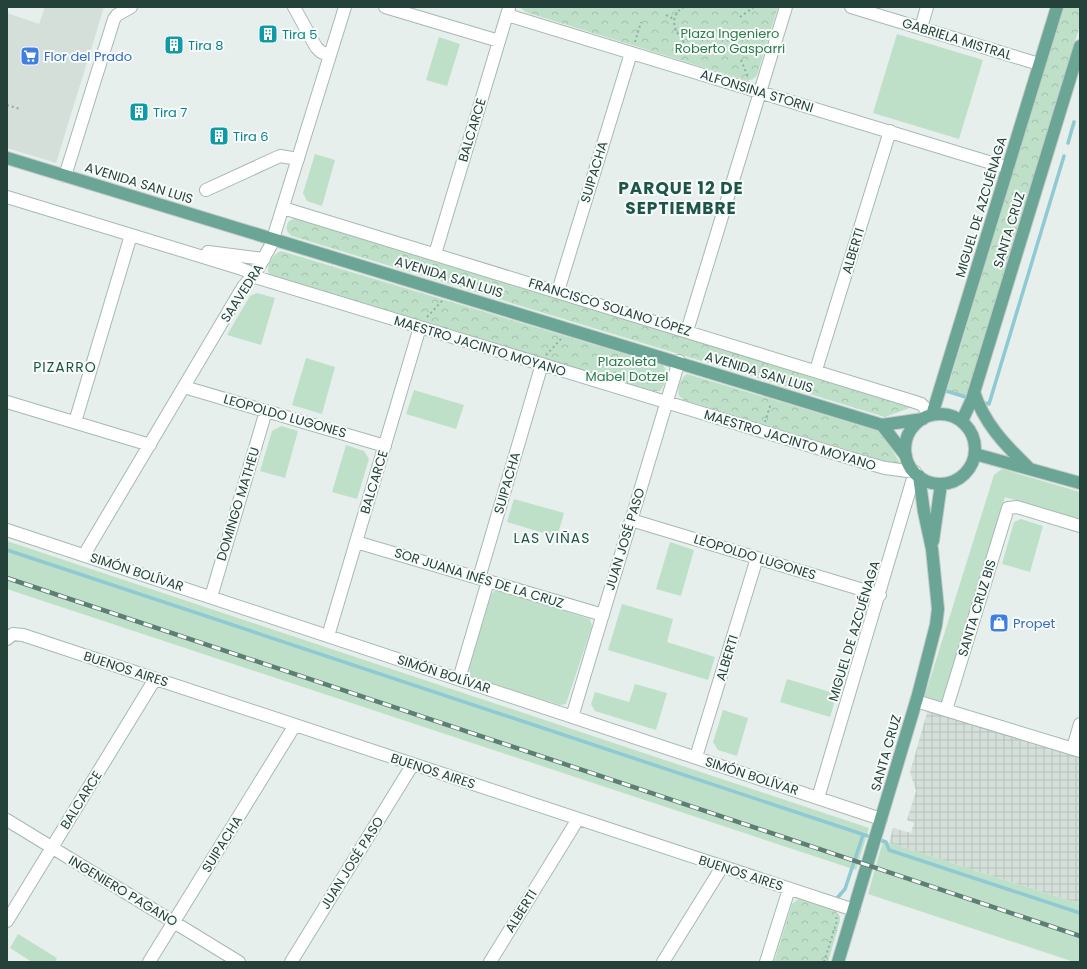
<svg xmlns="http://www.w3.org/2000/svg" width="1087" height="969" viewBox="0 0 1087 969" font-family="Poppins,sans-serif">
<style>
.built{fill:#d4dfda}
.industrial{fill:url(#industrial-grid)}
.grass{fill:#bfe0c8}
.park{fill:url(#park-crowns)}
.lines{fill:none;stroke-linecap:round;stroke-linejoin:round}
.stream{stroke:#8ec9d4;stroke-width:3.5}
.minor-casing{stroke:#a8b8b2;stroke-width:14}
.major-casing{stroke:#c2cac8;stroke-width:14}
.path{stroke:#86b3a5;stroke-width:2;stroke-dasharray:2 3;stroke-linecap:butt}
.minor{stroke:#fff;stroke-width:12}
.major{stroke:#6aa596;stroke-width:12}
.rail-casing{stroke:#5f7d75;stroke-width:4.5}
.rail{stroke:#f7fbf9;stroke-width:3;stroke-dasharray:9;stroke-linecap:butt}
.labels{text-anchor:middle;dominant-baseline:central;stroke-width:4;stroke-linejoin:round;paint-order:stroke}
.park-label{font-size:13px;fill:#2d7a4b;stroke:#f7fbf9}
.culture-label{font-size:13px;fill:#0d838f;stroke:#f7fbf9;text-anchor:start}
.street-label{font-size:13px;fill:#24423a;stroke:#f7fbf9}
.shop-label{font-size:13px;fill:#366cbe;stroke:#f7fbf9;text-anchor:start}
.neighbourhood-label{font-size:14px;letter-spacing:1px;fill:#1f5548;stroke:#f7fbf9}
.district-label{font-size:17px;font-weight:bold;letter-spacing:1px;fill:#1f5548;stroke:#f7fbf9}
</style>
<defs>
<pattern id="industrial-grid" width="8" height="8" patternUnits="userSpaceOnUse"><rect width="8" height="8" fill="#d4dfda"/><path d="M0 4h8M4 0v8" fill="none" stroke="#b6c1bc"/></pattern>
<pattern id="park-crowns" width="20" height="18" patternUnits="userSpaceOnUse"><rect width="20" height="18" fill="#bfe0c8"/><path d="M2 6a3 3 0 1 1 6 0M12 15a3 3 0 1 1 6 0" fill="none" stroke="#a4c1ad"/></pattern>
</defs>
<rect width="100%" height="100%" fill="#e6efeb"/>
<path class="built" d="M 45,7 L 104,7 L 56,163 L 7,148 L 7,13 L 39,24 Z"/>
<path class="industrial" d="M 928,709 L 1080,757 L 1080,904 L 889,843 L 893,828 L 911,833 L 914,823 L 907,820 L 916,791 L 910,772 Z"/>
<path class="grass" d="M 897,34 L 983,60 L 959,139 L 873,113 Z
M 439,37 L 460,44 L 447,86 L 426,80 Z
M 315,154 L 335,160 L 322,206 L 307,201 L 303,193 Z
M 257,293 L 275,298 L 261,345 L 227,335 L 250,296 Z
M 306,358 L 335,367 L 322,414 L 292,405 Z
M 414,390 L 464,405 L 456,429 L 406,414 Z
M 281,426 L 298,431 L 285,478 L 260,471 L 272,431 Z
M 346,445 L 364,451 L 369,459 L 357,499 L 332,492 Z
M 1002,469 L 1080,492 L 1080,520 L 1005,497 L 940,713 L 921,708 L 994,475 Z
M 514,499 L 564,513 L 557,537 L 507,522 Z
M 1021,519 L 1043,526 L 1030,572 L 1002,564 L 1014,522 Z
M 7,541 L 869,828 L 856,870 L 7,589 Z
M 670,542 L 694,550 L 681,596 L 656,589 Z
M 494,591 L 501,591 L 590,619 L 592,626 L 566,704 L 560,705 L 474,678 L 470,675 L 469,669 L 491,595 Z
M 622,604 L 673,619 L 667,642 L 715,657 L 708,680 L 608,650 Z
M 787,679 L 837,694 L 830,717 L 780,702 Z
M 635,684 L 667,693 L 656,730 L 595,711 L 591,704 L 595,692 L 629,702 Z
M 723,710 L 748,718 L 737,756 L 718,750 L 713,742 Z
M 883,841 L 1080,904 L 1080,962 L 1074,962 L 868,894 Z
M 18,934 L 57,958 L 55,962 L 32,962 L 10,948 Z"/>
<path class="park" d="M 520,7 L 778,7 L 757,75 L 753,79 L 748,81 L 525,12 Z
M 1063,7 L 1080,7 L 1080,25 L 966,397 L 947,391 Z
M 295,218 L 915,406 L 885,417 L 292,236 C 286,232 285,227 289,221 Z
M 281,251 L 662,365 C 670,370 666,384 660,391 L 654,391 L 272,276 L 268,272 C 267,264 273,254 281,251 Z
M 687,374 L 882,432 L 902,467 L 684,400 L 679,396 C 677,389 680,378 687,374 Z
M 798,899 L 835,911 L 840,916 L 840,921 L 828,962 L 774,962 L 792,904 Z"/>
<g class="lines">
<path class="stream" d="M 1068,143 L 1074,122
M 943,390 L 969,398
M 981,402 L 989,404 L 1064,156
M 7,550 L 886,842 L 889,850 L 1080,913
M 838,897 L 845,889 L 863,835"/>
<g class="minor-casing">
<path id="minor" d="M 294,7 L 316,47 L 321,52 L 330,55
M 385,7 L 499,41
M 851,7 L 1039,64
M 507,15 L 1008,168
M 921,28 L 927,7
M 65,176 L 114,19 L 117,15 L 131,7
M 206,190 L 280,156 L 298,159
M 7,197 L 239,268 L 247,271 L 252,276 L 863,462 L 885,468 L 915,472 L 818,798
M 283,208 L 912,401 L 921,404 L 932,415
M 208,252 L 264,259
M 435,254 L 509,8
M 558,291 L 631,53
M 687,331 L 786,7
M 816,370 L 890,131
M 184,387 L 385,446
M 7,402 L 150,445
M 75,422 L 131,235
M 631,520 L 880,595
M 7,530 L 881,819
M 356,542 L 603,615
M 84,555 L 243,287 L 256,272 L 271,245 L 345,7
M 479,578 L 542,364
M 211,597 L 266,411
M 328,636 L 420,327
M 7,639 L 13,634 L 23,635 L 854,910
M 459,679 L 488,581
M 916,701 L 1080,751
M 946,710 L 1008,508 L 1017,507 L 1080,526
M 572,717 L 679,361
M 1073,748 L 1080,724
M 696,757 L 757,558
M 7,820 L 239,962
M 7,921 L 155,679
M 149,962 L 295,725
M 291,962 L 413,764
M 490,962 L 578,819
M 663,962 L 722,867
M 766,962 L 789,889"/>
</g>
<g class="major-casing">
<path id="major" d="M 7,158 L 882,425 L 923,419
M 974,392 C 984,423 1005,445 1028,467
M905 449a35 35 0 1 1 70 0a35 35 0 1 1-70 0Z
M 932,415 L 1057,7
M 962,421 L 972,399 L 1080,46
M 882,425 L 906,456
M 975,454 L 1080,483
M 933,541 L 941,484
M 838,962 L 918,695 L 936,625 L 938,609 L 932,549 L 924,512 L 919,476"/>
</g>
<path class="path" d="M 684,7 C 667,16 675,33 685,43
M 666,15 L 674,19
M 740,17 L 754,7
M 635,42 L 641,22
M 741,60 L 748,77
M 7,105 L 20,109
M 427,317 L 442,301
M 546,355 L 561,339
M 765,422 L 771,403
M 824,962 L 837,921 L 836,915"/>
<use href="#minor" class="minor"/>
<use href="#major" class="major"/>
<g class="rail-casing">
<path id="rail" d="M 7,578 L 1080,936"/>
</g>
<use href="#rail" class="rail"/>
</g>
<defs>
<g id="building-square" transform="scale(1)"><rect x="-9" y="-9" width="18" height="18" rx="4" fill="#0f9aa8" stroke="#f7fbf9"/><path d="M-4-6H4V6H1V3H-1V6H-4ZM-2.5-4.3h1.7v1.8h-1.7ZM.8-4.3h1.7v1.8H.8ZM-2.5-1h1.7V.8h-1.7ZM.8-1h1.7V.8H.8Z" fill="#fff"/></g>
<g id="supermarket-square" transform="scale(1)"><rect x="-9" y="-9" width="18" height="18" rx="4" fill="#3f7fe0" stroke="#f7fbf9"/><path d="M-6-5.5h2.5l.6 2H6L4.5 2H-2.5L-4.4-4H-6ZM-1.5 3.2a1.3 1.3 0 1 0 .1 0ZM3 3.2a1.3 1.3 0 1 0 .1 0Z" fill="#fff"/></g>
<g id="shop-square" transform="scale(1)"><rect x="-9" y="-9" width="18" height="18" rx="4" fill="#3f7fe0" stroke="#f7fbf9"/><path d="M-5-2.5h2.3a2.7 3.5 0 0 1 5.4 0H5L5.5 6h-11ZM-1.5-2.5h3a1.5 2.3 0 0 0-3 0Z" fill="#fff"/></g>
</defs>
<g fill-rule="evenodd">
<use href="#building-square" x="268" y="34"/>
<use href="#building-square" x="174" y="45"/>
<use href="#supermarket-square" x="30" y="56"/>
<use href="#building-square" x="139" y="112"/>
<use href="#building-square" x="219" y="136"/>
<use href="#shop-square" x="999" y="623"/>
</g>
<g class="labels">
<g class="park-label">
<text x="730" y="33">Plaza Ingeniero<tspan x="730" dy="15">Roberto Gasparri</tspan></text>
<text x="627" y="361">Plazoleta<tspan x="627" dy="15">Mabel Dotzel</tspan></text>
</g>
<g class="culture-label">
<text x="282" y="34">Tira 5</text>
<text x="188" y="45">Tira 8</text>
<text x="153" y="112">Tira 7</text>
<text x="233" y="136">Tira 6</text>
</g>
<g class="street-label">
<text transform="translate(957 39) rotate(17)">GABRIELA MISTRAL</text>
<text transform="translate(757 91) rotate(17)">ALFONSINA STORNI</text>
<text transform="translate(472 130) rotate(-73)">BALCARCE</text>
<text transform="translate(594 172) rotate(-73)">SUIPACHA</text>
<text transform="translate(139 183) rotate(17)">AVENIDA SAN LUIS</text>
<text transform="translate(981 207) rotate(-73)">MIGUEL DE AZCUÉNAGA</text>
<text transform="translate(1009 230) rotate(-73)">SANTA CRUZ</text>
<text transform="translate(853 251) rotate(-73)">ALBERTI</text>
<text transform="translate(449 277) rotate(17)">AVENIDA SAN LUIS</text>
<text transform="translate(242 293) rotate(-57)">SAAVEDRA</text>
<text transform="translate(610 307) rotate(17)">FRANCISCO SOLANO LÓPEZ</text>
<text transform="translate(480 346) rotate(17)">MAESTRO JACINTO MOYANO</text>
<text transform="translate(759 372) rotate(17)">AVENIDA SAN LUIS</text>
<text transform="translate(285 416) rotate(16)">LEOPOLDO LUGONES</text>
<text transform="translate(790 440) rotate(17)">MAESTRO JACINTO MOYANO</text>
<text transform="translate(374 482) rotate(-73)">BALCARCE</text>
<text transform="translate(507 483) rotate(-74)">SUIPACHA</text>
<text transform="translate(238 504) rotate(-73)">DOMINGO MATHEU</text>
<text transform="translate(625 539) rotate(-73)">JUAN JOSÉ PASO</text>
<text transform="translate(755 557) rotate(17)">LEOPOLDO LUGONES</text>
<text transform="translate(137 572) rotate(18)">SIMÓN BOLÍVAR</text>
<text transform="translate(479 578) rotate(17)">SOR JUANA INÉS DE LA CRUZ</text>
<text transform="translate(977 608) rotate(-73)">SANTA CRUZ BIS</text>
<text transform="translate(854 631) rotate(-73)">MIGUEL DE AZCUÉNAGA</text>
<text transform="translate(727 658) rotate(-73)">ALBERTI</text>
<text transform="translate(126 669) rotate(18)">BUENOS AIRES</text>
<text transform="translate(444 674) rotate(18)">SIMÓN BOLÍVAR</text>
<text transform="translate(886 753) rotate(-74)">SANTA CRUZ</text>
<text transform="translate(433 771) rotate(18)">BUENOS AIRES</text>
<text transform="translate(752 776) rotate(18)">SIMÓN BOLÍVAR</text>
<text transform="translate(81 800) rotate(-58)">BALCARCE</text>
<text transform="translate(222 844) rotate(-58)">SUIPACHA</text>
<text transform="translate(352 863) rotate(-58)">JUAN JOSÉ PASO</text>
<text transform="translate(741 873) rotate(18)">BUENOS AIRES</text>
<text transform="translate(123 891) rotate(31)">INGENIERO PAGANO</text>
<text transform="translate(521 911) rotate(-58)">ALBERTI</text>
</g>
<g class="shop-label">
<text x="44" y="56">Flor del Prado</text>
<text x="1013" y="623">Propet</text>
</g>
<g class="neighbourhood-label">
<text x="65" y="367">PIZARRO</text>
<text x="552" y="538">LAS VIÑAS</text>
</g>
<g class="district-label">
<text x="681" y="188">PARQUE 12 DE<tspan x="681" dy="20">SEPTIEMBRE</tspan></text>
</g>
</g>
<rect width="1087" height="969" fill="none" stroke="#24423a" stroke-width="16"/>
</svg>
